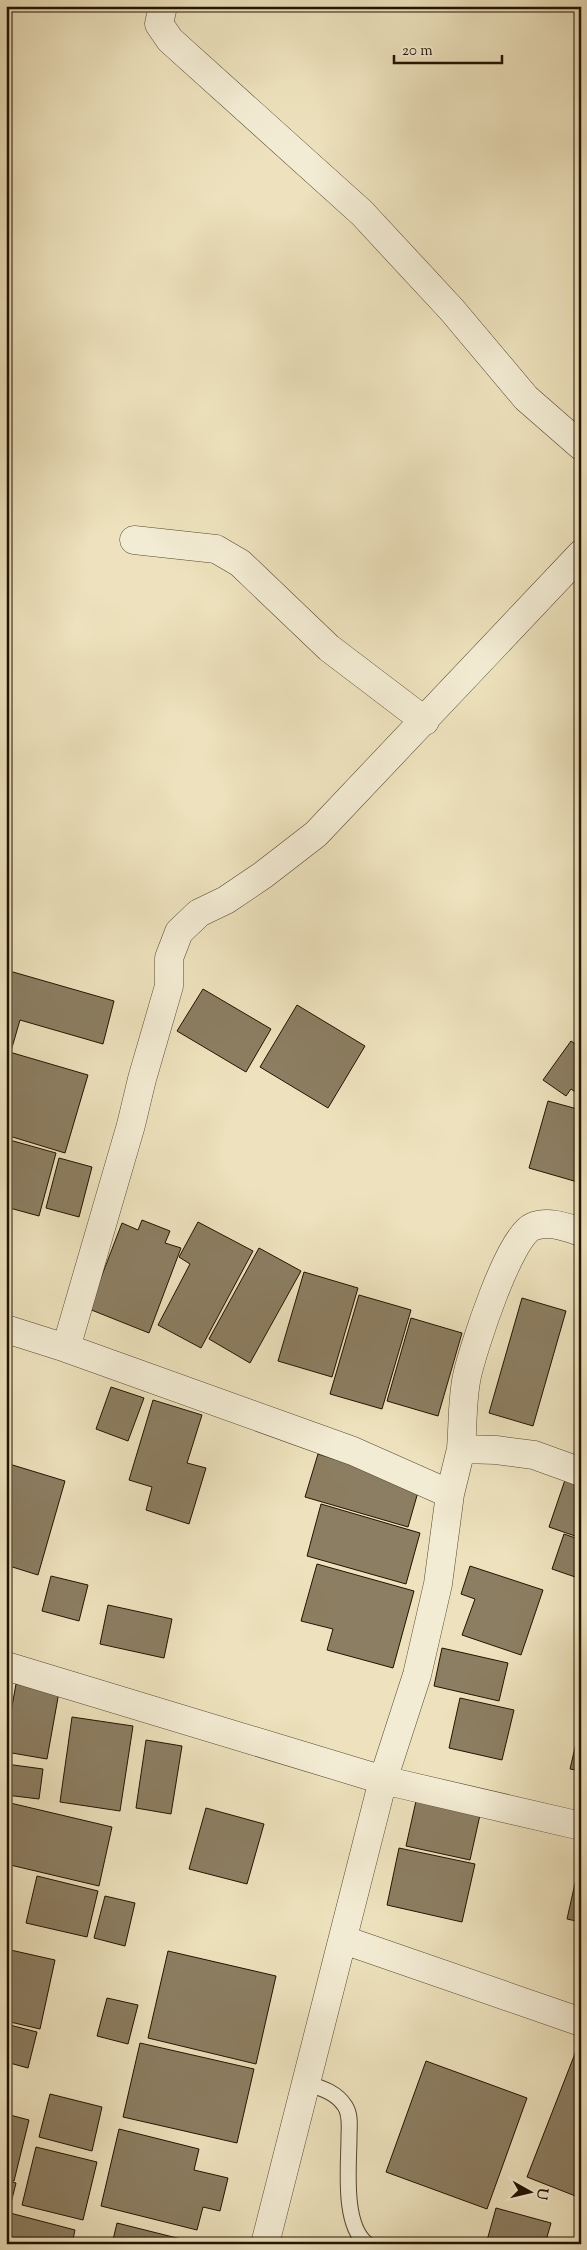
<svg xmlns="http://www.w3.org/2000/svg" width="587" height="2250" viewBox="0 0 587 2250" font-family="'Sorts Mill Goudy',serif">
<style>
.building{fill:#8c7e62;stroke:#231200}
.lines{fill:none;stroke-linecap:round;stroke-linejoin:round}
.lane-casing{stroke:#56462f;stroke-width:17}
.street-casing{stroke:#56462f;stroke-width:29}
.lane{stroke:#f3ecd4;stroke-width:15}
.street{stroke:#f3ecd4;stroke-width:28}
</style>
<rect width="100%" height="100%" fill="#ede2bd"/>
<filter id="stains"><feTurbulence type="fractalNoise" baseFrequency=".004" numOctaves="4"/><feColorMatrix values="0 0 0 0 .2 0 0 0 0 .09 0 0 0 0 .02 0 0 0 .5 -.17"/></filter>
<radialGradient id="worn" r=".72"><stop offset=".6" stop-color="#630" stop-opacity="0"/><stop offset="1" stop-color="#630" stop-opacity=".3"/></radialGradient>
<path class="building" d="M 6,970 L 114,1001 L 103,1044 L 20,1020 L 11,1051 L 6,1049 Z
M 203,989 L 271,1029 L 246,1072 L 177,1031 Z
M 297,1005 L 365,1046 L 328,1108 L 260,1067 Z
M 571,1041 L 581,1048 L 581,1096 L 571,1089 L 566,1096 L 543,1080 Z
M 6,1051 L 88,1075 L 65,1153 L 6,1135 Z
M 548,1101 L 581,1110 L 581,1183 L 529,1168 Z
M 6,1139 L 56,1153 L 39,1216 L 6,1207 Z
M 59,1158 L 92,1167 L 79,1217 L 46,1208 Z
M 142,1220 L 170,1231 L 165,1243 L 181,1248 L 149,1333 L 89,1309 L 122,1223 L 138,1230 Z
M 198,1222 L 253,1251 L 201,1348 L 158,1325 L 190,1264 L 179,1257 Z
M 259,1248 L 301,1271 L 250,1363 L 209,1339 Z
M 304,1272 L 358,1288 L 332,1377 L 278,1361 Z
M 359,1295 L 411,1310 L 382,1409 L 330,1394 Z
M 522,1298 L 566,1311 L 533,1426 L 489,1413 Z
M 411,1318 L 462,1333 L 438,1416 L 387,1401 Z
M 111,1387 L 144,1398 L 128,1441 L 96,1429 Z
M 153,1400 L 202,1415 L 187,1463 L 206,1468 L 189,1524 L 146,1510 L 152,1487 L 129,1480 Z
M 581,1417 L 581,1437 L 576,1436 Z
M 318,1454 L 420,1485 L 408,1527 L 305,1497 Z
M 6,1463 L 65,1481 L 38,1575 L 6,1565 Z
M 566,1477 L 581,1482 L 581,1538 L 549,1527 Z
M 321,1504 L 420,1533 L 406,1584 L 307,1556 Z
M 564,1534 L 581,1540 L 581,1579 L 552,1569 Z
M 317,1564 L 414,1591 L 393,1668 L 327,1650 L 333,1629 L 301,1621 Z
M 470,1566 L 543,1590 L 521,1655 L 462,1635 L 475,1599 L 461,1594 Z
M 51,1576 L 88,1585 L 79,1621 L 42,1611 Z
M 108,1605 L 172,1619 L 164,1658 L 100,1644 Z
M 442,1648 L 508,1663 L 499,1701 L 434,1686 Z
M 16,1684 L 59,1692 L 47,1759 L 6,1752 L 6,1740 Z
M 460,1698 L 514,1710 L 502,1760 L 449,1748 Z
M 72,1717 L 133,1726 L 120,1811 L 60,1802 Z
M 581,1722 L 581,1771 L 570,1769 Z
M 146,1740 L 182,1746 L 171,1814 L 136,1808 Z
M 6,1764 L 43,1769 L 39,1799 L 6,1795 Z
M 418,1792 L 482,1806 L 470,1860 L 406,1846 Z
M 6,1802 L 112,1827 L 99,1886 L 6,1864 Z
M 206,1808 L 264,1824 L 247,1884 L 189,1869 Z
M 399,1848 L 475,1864 L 462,1922 L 387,1905 Z
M 578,1870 L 581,1871 L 581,1922 L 567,1919 Z
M 37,1876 L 98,1891 L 87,1937 L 26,1923 Z
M 105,1896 L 135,1903 L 125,1946 L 94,1938 Z
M 6,1949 L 55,1960 L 40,2029 L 6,2021 Z
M 168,1951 L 276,1976 L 256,2064 L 148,2038 Z
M 107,1998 L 138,2005 L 128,2044 L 97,2036 Z
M 6,2024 L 37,2032 L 28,2068 L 6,2062 Z
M 581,2038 L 581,2189 L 578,2197 L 527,2177 Z
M 140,2043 L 254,2069 L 237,2143 L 123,2117 Z
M 426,2061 L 527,2098 L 487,2209 L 386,2172 Z
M 50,2094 L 102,2107 L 92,2151 L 39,2137 Z
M 6,2114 L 29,2120 L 14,2181 L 6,2179 Z
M 119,2129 L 199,2149 L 194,2170 L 228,2178 L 220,2211 L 203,2207 L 197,2230 L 101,2206 Z
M 36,2147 L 97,2162 L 83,2220 L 22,2205 Z
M 6,2180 L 16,2183 L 6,2223 Z
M 496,2208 L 551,2223 L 545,2244 L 486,2244 Z
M 10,2213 L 75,2230 L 72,2244 L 6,2244 L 6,2229 Z
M 117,2223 L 201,2244 L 112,2244 Z"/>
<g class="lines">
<g class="lane-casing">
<path id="lane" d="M 306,2083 C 321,2088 336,2092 345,2106 C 351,2115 349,2127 349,2137 C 349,2165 342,2225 367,2244"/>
</g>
<g class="street-casing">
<path id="street" d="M 163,6 L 159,24 L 170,40 L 362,213 L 452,310 L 526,398 L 581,446
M 134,540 L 216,549 L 240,563 L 329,648 L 425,721
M 6,1329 L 66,1348 L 353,1451 L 450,1494 L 438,1584 L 417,1675 L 383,1780 L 581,1826
M 66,1348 L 131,1125 L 142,1079 L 169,986 L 169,958 L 179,932 L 199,913 L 226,900 L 263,875 L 316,834 L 581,554
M 461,1449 C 463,1425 462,1399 467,1376 C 473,1349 509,1237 532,1227 C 548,1220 566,1227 581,1232
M 450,1494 L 461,1449 L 496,1450 L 534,1455 L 581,1472
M 6,1666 L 383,1780 L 265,2244
M 344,1940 L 581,2022"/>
</g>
<use href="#lane" class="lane"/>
<use href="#street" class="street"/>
</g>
<rect width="587" height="2250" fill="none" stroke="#ede2bd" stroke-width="25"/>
<rect x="8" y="8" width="572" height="2235" fill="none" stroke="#231200" stroke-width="2.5"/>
<rect x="12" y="12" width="562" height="2225" fill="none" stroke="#231200"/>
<g transform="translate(530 2192) rotate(98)" stroke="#f3ecd4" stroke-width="4" paint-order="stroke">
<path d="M0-4L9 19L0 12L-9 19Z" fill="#231200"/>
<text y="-8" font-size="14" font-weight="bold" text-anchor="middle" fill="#231200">U</text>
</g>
<path d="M394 55v8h108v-8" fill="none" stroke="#231200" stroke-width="2.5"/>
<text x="402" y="55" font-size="15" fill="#231200" stroke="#f3ecd4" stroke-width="4" paint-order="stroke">20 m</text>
<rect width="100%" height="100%" filter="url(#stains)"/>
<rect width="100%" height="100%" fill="url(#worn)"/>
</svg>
